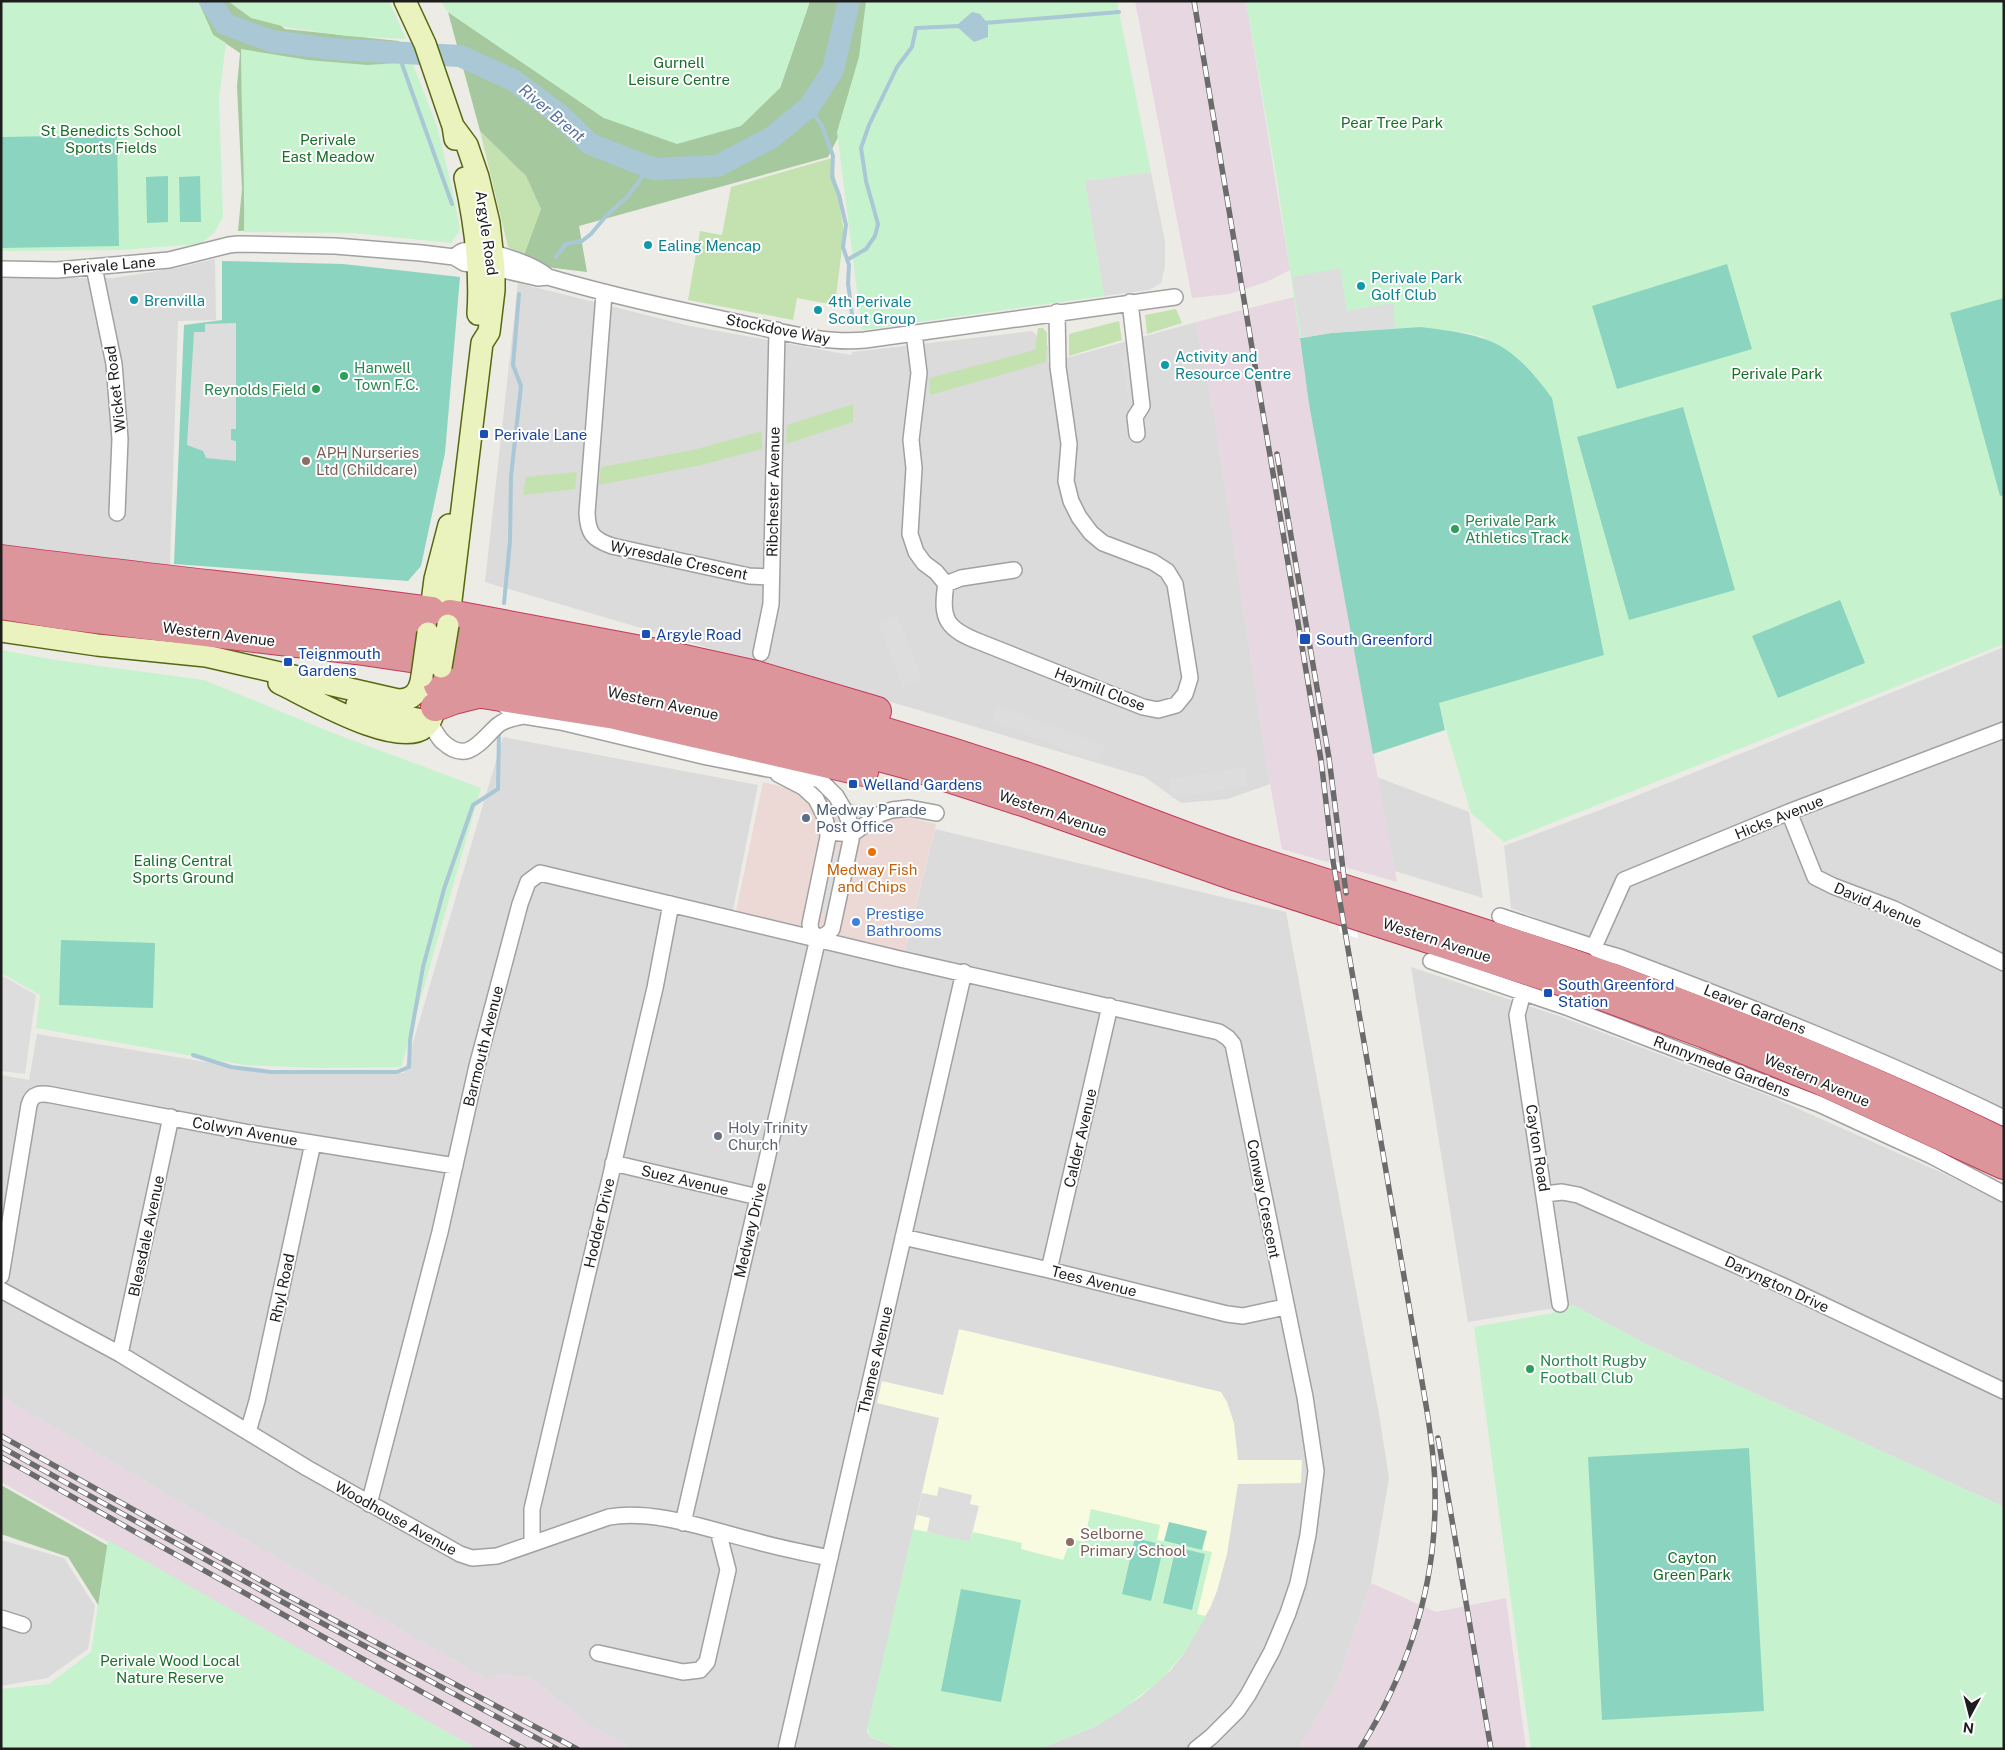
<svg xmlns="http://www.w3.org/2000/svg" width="2005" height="1750" viewBox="0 0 2005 1750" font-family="'Public Sans',sans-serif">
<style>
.residential{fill:#dbdbdb}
.commercial{fill:#ecd9d5}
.industrial{fill:#e6d7e1}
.education{fill:#f8fbe0}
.grass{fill:#c3e2b0}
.forest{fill:#a6c89e}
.park{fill:#c6f3ce}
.pitch{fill:#8bd4bf}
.parking{fill:#ddd}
.water{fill:#aac7d6}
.pier{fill:#fff}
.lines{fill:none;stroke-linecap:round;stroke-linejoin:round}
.stream{stroke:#aac7d6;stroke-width:4}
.river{stroke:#aac7d6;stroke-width:22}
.street-casing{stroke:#a1a1a1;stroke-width:18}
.secondary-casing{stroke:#556811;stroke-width:24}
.highway-casing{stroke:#c53859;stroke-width:30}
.street{stroke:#fff;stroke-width:15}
.secondary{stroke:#eaf2be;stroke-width:21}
.highway{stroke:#dc959a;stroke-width:28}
.rail-casing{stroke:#6b6b6b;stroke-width:5.5}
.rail{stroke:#fff;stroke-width:4;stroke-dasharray:11;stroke-linecap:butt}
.secondary-bridge-casing{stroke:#556811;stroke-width:24;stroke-linecap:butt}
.secondary-bridge{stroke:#eaf2be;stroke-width:21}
.culture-dot{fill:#0f9aa8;stroke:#fff;stroke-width:2}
.leisure-dot{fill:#2e9e5b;stroke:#fff;stroke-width:2}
.transit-dot{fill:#1a4fb4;stroke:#fff;stroke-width:2}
.education-dot{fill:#8d6e63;stroke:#fff;stroke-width:2}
.service-dot{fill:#5c6f8a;stroke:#fff;stroke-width:2}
.food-dot{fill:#e8710a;stroke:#fff;stroke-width:2}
.shop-dot{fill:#3f7fe0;stroke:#fff;stroke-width:2}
.worship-dot{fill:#6b7280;stroke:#fff;stroke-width:2}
.labels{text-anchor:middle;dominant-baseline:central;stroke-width:4;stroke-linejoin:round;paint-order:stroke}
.park-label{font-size:15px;fill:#186f28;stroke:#fff}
.street-label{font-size:15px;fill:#1d1d1d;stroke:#fff}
.culture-label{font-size:15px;fill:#0d838f;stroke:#fff;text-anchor:start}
.leisure-label{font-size:15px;fill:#27864d;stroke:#fff;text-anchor:start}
.transit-label{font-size:15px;fill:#164399;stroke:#fff;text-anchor:start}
.education-label{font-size:15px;fill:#785e54;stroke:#fff;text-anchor:start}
.service-label{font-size:15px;fill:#4e5e75;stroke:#fff;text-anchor:start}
.food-label{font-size:15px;fill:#c56008;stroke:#fff}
.shop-label{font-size:15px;fill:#366cbe;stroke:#fff;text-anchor:start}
.worship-label{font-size:15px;fill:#5b616d;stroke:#fff;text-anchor:start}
.water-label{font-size:16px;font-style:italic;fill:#5573a2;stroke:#fff}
</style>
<rect width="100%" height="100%" fill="#edebe5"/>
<path class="residential" d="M 215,259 L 216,320 L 178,321 L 170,566 L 1,546 L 1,278 L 113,278 L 177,268 Z
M 518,283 L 690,326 L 851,355 L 852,352 L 1032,331 L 1048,346 L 1048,363 L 1196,322 L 1215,419 L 1270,784 L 1228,799 L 1181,803 L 1145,777 L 485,582 Z
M 2004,647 L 2004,1116 L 1791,1019 L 1511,908 L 1504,846 L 1621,802 Z
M 503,737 L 758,785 L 731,920 L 902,962 L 935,829 L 1286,912 L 1379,1414 L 1389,1478 L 1371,1583 L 1337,1683 L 1298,1749 L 633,1749 L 586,1723 L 532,1678 L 499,1675 L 488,1680 L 173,1498 L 1,1396 L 1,1075 L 29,1080 L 37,1034 L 261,1071 L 404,1073 Z
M 1377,777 L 1469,812 L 1483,898 L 1395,871 Z
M 1411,967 L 1559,1016 L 1772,1097 L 1947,1175 L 2004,1204 L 2004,1507 L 1644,1343 L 1573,1305 L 1468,1322 Z
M 1,1540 L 64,1558 L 95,1606 L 88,1649 L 47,1678 L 1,1686 Z"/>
<path class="commercial" d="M 763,782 L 936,824 L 903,956 L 735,916 Z"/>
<path class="industrial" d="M 1135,1 L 1246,1 L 1290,270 L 1266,282 L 1229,294 L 1192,298 Z
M 1294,297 L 1309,404 L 1397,882 L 1282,849 L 1270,784 L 1215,419 L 1196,322 Z
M 1,1396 L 173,1498 L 488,1680 L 499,1675 L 532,1678 L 586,1723 L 633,1749 L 477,1749 L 1,1482 Z
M 1371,1583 L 1436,1612 L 1506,1598 L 1526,1749 L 1298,1749 L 1337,1683 Z"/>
<path class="education" d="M 959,1329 L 1221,1392 L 1227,1402 L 1234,1423 L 1238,1460 L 1302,1460 L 1301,1483 L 1238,1484 L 1227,1554 L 1217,1591 L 1210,1608 L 1184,1653 L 1170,1671 L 1140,1697 L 1098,1725 L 1039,1749 L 900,1749 L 870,1737 L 867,1731 L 939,1418 L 877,1403 L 882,1381 L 943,1395 Z"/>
<path class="grass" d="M 480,131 L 526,176 L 541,209 L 524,255 L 508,247 Z
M 832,158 L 844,232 L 835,305 L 797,298 L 793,320 L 688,300 L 700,231 L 722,235 L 731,187 Z
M 1176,309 L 1182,323 L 1147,334 L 1145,315 Z
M 1119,321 L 1122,340 L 1069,356 L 1069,334 Z
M 1038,328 L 1043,328 L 1047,333 L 1046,362 L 930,395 L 929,378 L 1035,350 Z
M 853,404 L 853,422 L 786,444 L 787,425 Z
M 762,431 L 762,449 L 697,466 L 599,485 L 601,467 L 693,450 Z
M 577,472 L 575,489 L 523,495 L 526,477 Z"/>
<path class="forest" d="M 198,1 L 252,1 L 285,29 L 399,41 L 433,128 L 264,230 L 238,231 L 242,189 L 237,86 L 240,53 L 213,35 Z
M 810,1 L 999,1 L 869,77 L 828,157 L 579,226 L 587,272 L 546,267 L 524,255 L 541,209 L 526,176 L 480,131 L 448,12 L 604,118 L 780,88 Z
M 1,1485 L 466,1749 L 102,1611 L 68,1557 L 1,1534 Z"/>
<path class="park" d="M 1,1 L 198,1 L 213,35 L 226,43 L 219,98 L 223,217 L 214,233 L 200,244 L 120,250 L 1,251 Z
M 228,1 L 389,1 L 406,39 L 347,36 L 290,28 L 251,18 Z
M 440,1 L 810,1 L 780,88 L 741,126 L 677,144 L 604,118 L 448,12 Z
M 866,1 L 1117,1 L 1151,172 L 1085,181 L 1104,296 L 862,330 L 837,132 L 859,57 Z
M 1246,1 L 2004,1 L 2004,644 L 1504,842 L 1471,813 L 1438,703 L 1604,654 L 1484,337 L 1467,333 L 1421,327 L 1331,333 L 1300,338 L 1277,181 Z
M 241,49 L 308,60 L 367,65 L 412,62 L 437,126 L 452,188 L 460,230 L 451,243 L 352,233 L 244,232 C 245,171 241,110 241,49 Z
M 1,650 L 56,660 L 204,680 L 333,733 L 481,788 L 401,1067 L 319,1068 L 244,1065 L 36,1028 L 40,995 L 1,973 Z
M 1573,1305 L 1644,1343 L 2004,1507 L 2003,1749 L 1531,1749 L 1474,1327 L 1553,1313 L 1553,1308 Z
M 1091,1509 L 1160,1525 L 1157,1540 L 1212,1552 L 1197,1614 L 1206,1616 L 1184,1653 L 1164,1677 L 1118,1713 L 1098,1725 L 1045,1747 L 1039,1749 L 900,1749 L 870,1737 L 867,1729 L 913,1529 L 970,1541 L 973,1532 L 1022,1543 L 1021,1549 L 1063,1560 L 1071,1539 L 1084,1542 Z
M 108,1540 L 477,1749 L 1,1749 L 1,1689 L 49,1684 L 91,1652 Z"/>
<path class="pitch" d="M 117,135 L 119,246 L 1,248 L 1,137 Z
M 168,176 L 168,222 L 147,223 L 146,177 Z
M 200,176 L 201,222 L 180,222 L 179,177 Z
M 222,261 L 343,264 L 460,277 L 445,453 L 421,566 L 408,581 L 174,564 L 184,325 L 222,320 Z
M 1727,264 L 1752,349 L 1617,389 L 1592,306 Z
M 2004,298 L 2004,495 L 2000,496 L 1950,313 Z
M 1421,327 C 1491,336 1509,340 1552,398 L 1604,655 L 1439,703 L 1445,730 L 1373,754 L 1309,404 L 1300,338 L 1331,333 Z
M 1683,407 L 1735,590 L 1629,620 L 1577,437 Z
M 1840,600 L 1865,663 L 1778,698 L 1752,636 Z
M 61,940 L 155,943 L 153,1008 L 59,1005 Z
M 1749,1448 L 1764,1711 L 1602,1720 L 1588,1457 Z
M 1169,1522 L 1207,1531 L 1202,1550 L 1164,1541 Z
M 1135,1538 L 1164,1545 L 1151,1601 L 1122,1594 Z
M 1176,1547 L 1205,1554 L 1192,1610 L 1163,1603 Z
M 961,1589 L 1021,1600 L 1001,1702 L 941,1691 Z"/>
<path class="parking" d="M 1151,172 L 1165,241 L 1165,267 L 1161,283 L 1149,290 L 1104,296 L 1085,181 Z
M 1340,268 L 1347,311 L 1393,303 L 1395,328 L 1331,333 L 1302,338 L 1292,277 Z
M 236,323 L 236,429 L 231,429 L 231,440 L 236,441 L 236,461 L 206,458 L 203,451 L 187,445 L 194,332 L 205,332 L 205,324 Z
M 1131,353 L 1137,400 L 1128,401 L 1121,355 Z
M 897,615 L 922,679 L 903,687 L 878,623 Z
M 998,705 L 1105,746 L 1098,762 L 992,721 Z
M 1245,767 L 1248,786 L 1172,798 L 1169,779 Z
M 832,851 L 841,853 L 828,915 L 818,913 Z
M 1,975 L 36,995 L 25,1074 L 1,1071 Z
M 939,1487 L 972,1495 L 970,1504 L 979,1506 L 970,1542 L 927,1532 L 930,1518 L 917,1515 L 922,1493 L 937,1496 Z"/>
<path class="water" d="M 972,12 L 980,14 L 988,24 L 988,37 L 974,42 L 956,26 Z"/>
<path class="pier" d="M 1329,860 L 1346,865 L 1358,938 L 1340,933 Z"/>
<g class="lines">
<path class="stream" d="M 984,23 L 1119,12
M 398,53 L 452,204
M 809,107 L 822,126 L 833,156 L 832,177 L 839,195 L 846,225 L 843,247 L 849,265 L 848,283 L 852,315
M 556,257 L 566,244 L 582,241 L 591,234 L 606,216 L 627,197 L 650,167
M 847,260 L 866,249 L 875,236 L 878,224 L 866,181 L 861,148 L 869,125 L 897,67 L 912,47 L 916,28 L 959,26
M 504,603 L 510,541 L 511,476 L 521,386 L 513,365 L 519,294
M 193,1055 L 231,1067 L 271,1072 L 397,1072 L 409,1067 L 410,1040 L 423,967 L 444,889 L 473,805 L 498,789 L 499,730"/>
<path class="river" d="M 210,1 L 225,24 L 271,41 L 332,49 L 460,56 L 513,80 L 560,115 L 590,144 L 654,169 L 717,166 L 771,138 L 809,107 L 833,70 L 849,1"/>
<g class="street-casing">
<path id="street" d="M 454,257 C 457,255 459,252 463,251 C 485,247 531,263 547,276
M 94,267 L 114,364 L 120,439 L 117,513
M 1,269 L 57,270 L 169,260 L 229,245 L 238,244 L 335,246 L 421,253 L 454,257 L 464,263 L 494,268 L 538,278 L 548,277 C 613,296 679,310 745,324 C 783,332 826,344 865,340 L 1175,297
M 604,294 L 587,513 C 588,533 592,539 612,546 L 749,576 L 771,577
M 1130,302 L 1142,406 L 1135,417 L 1137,434
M 914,333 L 919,373 L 911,440 L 914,468 L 910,534 L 916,552 L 924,563 L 936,572 L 946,584 C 940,620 947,629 980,642 L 1143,707 L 1158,710 L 1176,705 L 1185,694 L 1190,678 L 1175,584 L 1167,571 L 1153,562 L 1103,543 L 1091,533 L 1079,517 L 1071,501 L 1066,481 L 1069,444 L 1058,367 L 1057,312
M 946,584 L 961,578 L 1014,570
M 761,653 L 771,604 L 777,330
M 503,704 L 510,710 L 524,716 L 561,722 L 707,757 L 768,769 L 803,773 L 821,781 L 836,796 L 846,813 L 852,829 L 851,840 L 832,929 L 827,934 L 818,938
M 429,723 C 435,729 437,737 443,742 C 468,765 481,740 498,725 C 505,719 515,718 524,716
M 778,774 L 803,787 L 816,799 L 824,815 L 827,827 L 828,837 L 810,924 L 811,931 L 818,938
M 1789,812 L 1815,877 L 1833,886 L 1894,909 L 2004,963
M 828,832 L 852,834 L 880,814 L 892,810 L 909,808 L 936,813
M 1500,916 L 1594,947 L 1598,951 L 1619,957 C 1749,1006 1878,1057 2004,1118
M 1594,947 L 1624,880 L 1789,812 L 2004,730
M 1431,961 L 1569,1008 L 1819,1104 L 1932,1156 L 2004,1194
M 1523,993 L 1517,1015 L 1560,1304
M 613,1163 L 758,1197
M 1545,1194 L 1562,1192 L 1578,1195 L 1781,1285 L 2004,1391
M 903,1237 L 1049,1270 L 1227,1314 L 1243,1316 L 1285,1307
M 1049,1270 L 1110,1006
M 1,1276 L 29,1105 C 32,1093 41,1093 52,1095 L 250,1133 L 455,1166
M 1,1290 L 120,1354 L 307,1468 L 460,1554 L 472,1558 L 497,1556 L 609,1517 C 655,1509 710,1530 755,1541 C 780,1548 805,1553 830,1558
M 120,1354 L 171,1117
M 248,1432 L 257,1401 L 313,1143
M 369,1504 L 440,1232 L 477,1066 L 520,904 L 528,882 L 540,873 L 900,959 L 1219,1032 L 1228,1038 L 1233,1044 L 1305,1397 L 1316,1471 L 1308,1535 L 1298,1583 L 1288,1613 L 1272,1651 L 1248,1695 L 1237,1711 L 1211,1737 L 1196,1749
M 683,1523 L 818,938
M 532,1543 L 532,1509 L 655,988 L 671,904
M 1,1618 L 23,1625
M 598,1653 L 683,1672 L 700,1670 L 707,1662 L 728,1570 L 718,1531
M 786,1749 L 964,972"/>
</g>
<g class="secondary-casing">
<path id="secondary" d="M 405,1 L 425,44 L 453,126 L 455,139
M 465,178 C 475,223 481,268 478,314
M 429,625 L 435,579 L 449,525
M 448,625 L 482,343 L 489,332 L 494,290 L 494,268 L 489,223 L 478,177 L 467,145 L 453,126
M 1,631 L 97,645 L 206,656 L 398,700 C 414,700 420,691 422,676
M 279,683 C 309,697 398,750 425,727 C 435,719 435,703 437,691
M 357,704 L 384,713 L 423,720 L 429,723"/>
</g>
<g class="highway-casing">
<path id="highway" d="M 1,559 C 144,578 288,592 431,611
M 1,581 C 119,600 238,610 356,625 C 453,637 550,653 646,672 C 776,699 905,735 1031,778 C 1103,803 1174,834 1248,858 C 1357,894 1469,926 1577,965 C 1722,1017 1866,1075 2004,1143
M 1,605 L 55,614 L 356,650 L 513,673 L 642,697 L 748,722 L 905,764 L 1029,804 L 1237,877 L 1575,986 L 1705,1034 L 1819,1080 L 2004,1165
M 450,614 L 657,653 L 756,675 L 877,711
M 438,685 L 482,694 L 615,715 L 864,772
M 435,707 L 454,700 L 478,694"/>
</g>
<use href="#street" class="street"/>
<use href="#secondary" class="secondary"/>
<use href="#highway" class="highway"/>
<g class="rail-casing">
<path id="rail" d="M 1194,1 L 1321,760 L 1333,861 L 1427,1411 C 1431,1437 1435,1463 1435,1490 C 1437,1583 1409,1670 1360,1749
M 1277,454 L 1329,758 L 1346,893
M 1,1436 L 283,1593 L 577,1749
M 1438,1438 L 1491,1749
M 1,1447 L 279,1600 L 557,1749
M 1,1457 L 524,1749"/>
</g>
<use href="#rail" class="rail"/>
<g class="secondary-bridge-casing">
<path id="secondary-bridge" d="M 441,667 L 448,625
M 422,676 L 428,633"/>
</g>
<use href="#secondary-bridge" class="secondary-bridge"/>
</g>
<g class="culture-dot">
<circle cx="648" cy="245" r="5"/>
<circle cx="1361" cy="286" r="5"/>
<circle cx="134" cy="300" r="5"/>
<circle cx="818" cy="310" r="5"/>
<circle cx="1165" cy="365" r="5"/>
</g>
<g class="leisure-dot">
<circle cx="344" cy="376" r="5"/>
<circle cx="316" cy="389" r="5"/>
<circle cx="1455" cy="529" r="5"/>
<circle cx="1530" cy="1369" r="5"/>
</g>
<g class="transit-dot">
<rect x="479" y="429" width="10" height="10" rx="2.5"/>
<rect x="641" y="629" width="10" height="10" rx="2.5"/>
<rect x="1299" y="633" width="12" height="12" rx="2.5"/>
<rect x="283" y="657" width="10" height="10" rx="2.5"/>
<rect x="848" y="779" width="10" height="10" rx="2.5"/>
<rect x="1543" y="988" width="10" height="10" rx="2.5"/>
</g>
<g class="education-dot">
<circle cx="306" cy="461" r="5"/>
<circle cx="1070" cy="1542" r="5"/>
</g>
<circle class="service-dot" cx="806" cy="818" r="5"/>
<circle class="food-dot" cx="872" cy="852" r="5"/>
<circle class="shop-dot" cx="856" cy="922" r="5"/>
<circle class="worship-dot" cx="718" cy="1136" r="5"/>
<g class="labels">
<g class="park-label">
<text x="679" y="62">Gurnell<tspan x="679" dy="17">Leisure Centre</tspan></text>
<text x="1392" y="122">Pear Tree Park</text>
<text x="111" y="130">St Benedicts School<tspan x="111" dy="17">Sports Fields</tspan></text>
<text x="328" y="139">Perivale<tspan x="328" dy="17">East Meadow</tspan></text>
<text x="1777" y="373">Perivale Park</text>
<text x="183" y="860">Ealing Central<tspan x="183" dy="17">Sports Ground</tspan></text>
<text x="1692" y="1557">Cayton<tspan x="1692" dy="17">Green Park</tspan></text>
<text x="170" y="1660">Perivale Wood Local<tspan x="170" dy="17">Nature Reserve</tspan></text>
</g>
<g class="street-label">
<text transform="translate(487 233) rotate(82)">Argyle Road</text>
<text transform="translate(109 265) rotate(-5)">Perivale Lane</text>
<text transform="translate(778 329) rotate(11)">Stockdove Way</text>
<text transform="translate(115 389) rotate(-97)">Wicket Road</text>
<text transform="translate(773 492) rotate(-89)">Ribchester Avenue</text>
<text transform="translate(679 560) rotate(12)">Wyresdale Crescent</text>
<text transform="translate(219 634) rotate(7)">Western Avenue</text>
<text transform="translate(1100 689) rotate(21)">Haymill Close</text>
<text transform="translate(663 703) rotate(12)">Western Avenue</text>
<text transform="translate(1053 813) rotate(19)">Western Avenue</text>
<text transform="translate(1779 817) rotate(-22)">Hicks Avenue</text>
<text transform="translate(1878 905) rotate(23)">David Avenue</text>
<text transform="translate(1437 940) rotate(18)">Western Avenue</text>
<text transform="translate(1755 1009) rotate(22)">Leaver Gardens</text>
<text transform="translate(483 1046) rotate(-76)">Barmouth Avenue</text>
<text transform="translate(1722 1066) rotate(21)">Runnymede Gardens</text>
<text transform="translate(1817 1080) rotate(23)">Western Avenue</text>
<text transform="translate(245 1131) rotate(10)">Colwyn Avenue</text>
<text transform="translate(1080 1138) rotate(-77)">Calder Avenue</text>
<text transform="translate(1538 1148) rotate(81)">Cayton Road</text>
<text transform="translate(685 1180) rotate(13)">Suez Avenue</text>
<text transform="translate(1264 1199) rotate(79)">Conway Crescent</text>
<text transform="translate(599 1223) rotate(-77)">Hodder Drive</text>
<text transform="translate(750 1230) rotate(-77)">Medway Drive</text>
<text transform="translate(146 1236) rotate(-78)">Bleasdale Avenue</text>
<text transform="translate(1094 1281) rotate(14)">Tees Avenue</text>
<text transform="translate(1777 1284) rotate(25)">Daryngton Drive</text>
<text transform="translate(282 1288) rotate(-78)">Rhyl Road</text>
<text transform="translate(875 1360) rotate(-77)">Thames Avenue</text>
<text transform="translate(396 1518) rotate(29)">Woodhouse Avenue</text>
</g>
<g class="culture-label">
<text x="658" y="245">Ealing Mencap</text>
<text x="1371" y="277">Perivale Park<tspan x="1371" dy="17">Golf Club</tspan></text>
<text x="144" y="300">Brenvilla</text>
<text x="828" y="301">4th Perivale<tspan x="828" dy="17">Scout Group</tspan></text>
<text x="1175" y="356">Activity and<tspan x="1175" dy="17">Resource Centre</tspan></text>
</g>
<g class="leisure-label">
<text x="354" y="367">Hanwell<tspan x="354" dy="17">Town F.C.</tspan></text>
<text x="306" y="389" text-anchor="end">Reynolds Field</text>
<text x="1465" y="520">Perivale Park<tspan x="1465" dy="17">Athletics Track</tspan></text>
<text x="1540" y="1360">Northolt Rugby<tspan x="1540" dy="17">Football Club</tspan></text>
</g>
<g class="transit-label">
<text x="494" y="434">Perivale Lane</text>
<text x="656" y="634">Argyle Road</text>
<text x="1316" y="639">South Greenford</text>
<text x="298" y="653">Teignmouth<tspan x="298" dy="17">Gardens</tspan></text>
<text x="863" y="784">Welland Gardens</text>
<text x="1558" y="984">South Greenford<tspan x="1558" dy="17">Station</tspan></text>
</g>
<g class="education-label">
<text x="316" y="452">APH Nurseries<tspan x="316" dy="17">Ltd (Childcare)</tspan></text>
<text x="1080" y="1533">Selborne<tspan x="1080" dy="17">Primary School</tspan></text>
</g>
<g class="service-label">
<text x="816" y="809">Medway Parade<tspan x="816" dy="17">Post Office</tspan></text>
</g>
<g class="food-label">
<text x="872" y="869">Medway Fish<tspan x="872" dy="17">and Chips</tspan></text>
</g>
<g class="shop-label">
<text x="866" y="913">Prestige<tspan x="866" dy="17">Bathrooms</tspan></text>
</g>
<g class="worship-label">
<text x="728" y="1127">Holy Trinity<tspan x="728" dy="17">Church</tspan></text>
</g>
<g class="water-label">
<text transform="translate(552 113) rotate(40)">River Brent</text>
</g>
</g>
<rect width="2005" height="1750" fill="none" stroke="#1d1d1d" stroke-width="5"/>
<g transform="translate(1970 1715) rotate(187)" stroke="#ffffff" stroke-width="4" paint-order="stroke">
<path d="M0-4L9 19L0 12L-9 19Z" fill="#1d1d1d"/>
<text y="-8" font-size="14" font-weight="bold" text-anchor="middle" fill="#1d1d1d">N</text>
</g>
</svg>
